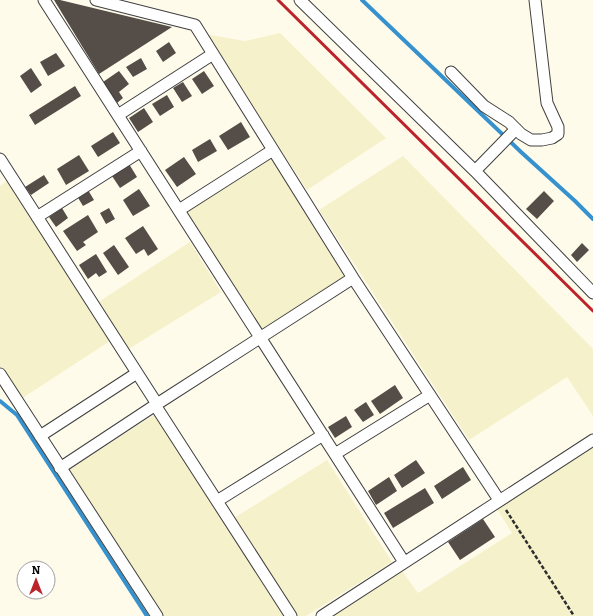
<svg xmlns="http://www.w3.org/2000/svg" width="593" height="616" viewBox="0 0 593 616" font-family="Bitter,serif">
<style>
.farmland{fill:#f5f1cb}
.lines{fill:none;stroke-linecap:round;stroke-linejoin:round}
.stream{stroke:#3592ce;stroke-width:4}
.building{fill:#554d48}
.minor-casing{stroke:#3f3f3f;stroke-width:13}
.path{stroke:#2e2e2e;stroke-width:2.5;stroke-dasharray:4 2;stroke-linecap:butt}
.minor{stroke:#fff;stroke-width:11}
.rail{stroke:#bd232b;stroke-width:3}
</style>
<rect width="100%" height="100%" fill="#fffbeb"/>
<path class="farmland" d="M 280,33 L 386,138 L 307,190 L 205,34 L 245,41 Z
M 271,154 L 348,275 L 260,332 L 183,210 Z
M 403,156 L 593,349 L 593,416 L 567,377 L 469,440 L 319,210 Z
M 8,180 L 110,341 L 21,399 L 0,366 L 0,186 Z
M 190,242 L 221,292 L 127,350 L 97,303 Z
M 157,413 L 286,616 L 161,616 L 67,471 Z
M 593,447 L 593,616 L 327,616 L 400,568 L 418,593 L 512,533 L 495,506 Z
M 327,460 L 392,562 L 306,616 L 298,616 L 234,518 Z"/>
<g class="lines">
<path class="stream" d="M 362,0 L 521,152 L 575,201 L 593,219
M 0,401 L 17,415 L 147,616"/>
</g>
<path class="building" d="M 54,0 L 60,0 L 172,27 L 99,74 Z
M 169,42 L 176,53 L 163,62 L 156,51 Z
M 56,53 L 65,66 L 48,76 L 40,62 Z
M 141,58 L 147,69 L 133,77 L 126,67 Z
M 31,68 L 42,85 L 31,93 L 20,76 Z
M 119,71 L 129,84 L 119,92 L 123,98 L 117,103 L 103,82 Z
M 204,71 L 214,86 L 202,94 L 192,79 Z
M 183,82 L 192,96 L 182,102 L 173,88 Z
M 75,86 L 81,96 L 35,125 L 29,115 Z
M 167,95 L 174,107 L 160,116 L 152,104 Z
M 144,108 L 153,122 L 138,132 L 129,118 Z
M 241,122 L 250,137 L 228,150 L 219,136 Z
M 113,132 L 120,143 L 98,157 L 91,146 Z
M 210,139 L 217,151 L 198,162 L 192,150 Z
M 79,155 L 89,171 L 66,185 L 57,169 Z
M 184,157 L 196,174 L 177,187 L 165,170 Z
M 129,164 L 137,177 L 120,188 L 112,176 Z
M 44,175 L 49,183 L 31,195 L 25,187 Z
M 139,189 L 150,206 L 133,216 L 123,200 Z
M 88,190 L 94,200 L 83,206 L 77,196 Z
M 544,191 L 554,201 L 537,219 L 526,209 Z
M 62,208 L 68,218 L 56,227 L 49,217 Z
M 109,208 L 115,219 L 106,224 L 100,213 Z
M 88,215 L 98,232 L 83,242 L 86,245 L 77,251 L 63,231 Z
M 143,226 L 158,249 L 148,256 L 144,249 L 136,254 L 125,238 Z
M 582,243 L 589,250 L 577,262 L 571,255 Z
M 114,245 L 129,267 L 118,275 L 103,253 Z
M 96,254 L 107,272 L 99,277 L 96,273 L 88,279 L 79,265 Z
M 395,385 L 403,398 L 380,414 L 371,401 Z
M 366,402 L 374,415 L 363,422 L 354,410 Z
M 346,416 L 352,427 L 335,438 L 328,427 Z
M 416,460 L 425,473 L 402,488 L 394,475 Z
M 463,467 L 471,480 L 442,499 L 434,486 Z
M 389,477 L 397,491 L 376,505 L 368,491 Z
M 425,488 L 434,503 L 393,528 L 384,513 Z
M 483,519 L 495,537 L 460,560 L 448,542 Z"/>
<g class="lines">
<g class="minor-casing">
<path id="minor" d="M 44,0 L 404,562
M 96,0 L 195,25 L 353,278 L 499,500
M 300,0 L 475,171 L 593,293
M 451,72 L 484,106 L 509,122 L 521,134 L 531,140 L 542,140 L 552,138 L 558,134 L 558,127 L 547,103 L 535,0
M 118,115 L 213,54
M 0,159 L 157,404
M 475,171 L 516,129
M 179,210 L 273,150
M 37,217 L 141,151
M 0,374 L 157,616
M 155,405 L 291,616
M 40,436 L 137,373
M 335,454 L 430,395
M 60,468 L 157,404 L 353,278
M 217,501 L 323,435
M 322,616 L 593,440"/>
</g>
<path class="path" d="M 506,510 L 574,616"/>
<use href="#minor" class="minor"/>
<path class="rail" d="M 278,0 L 593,311"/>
</g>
<g transform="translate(36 580)"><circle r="19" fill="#ffffff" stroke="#9e9e9e"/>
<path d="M0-3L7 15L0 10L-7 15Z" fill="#bd232b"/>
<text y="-6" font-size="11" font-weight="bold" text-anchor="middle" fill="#0c0c0c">N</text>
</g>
</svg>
